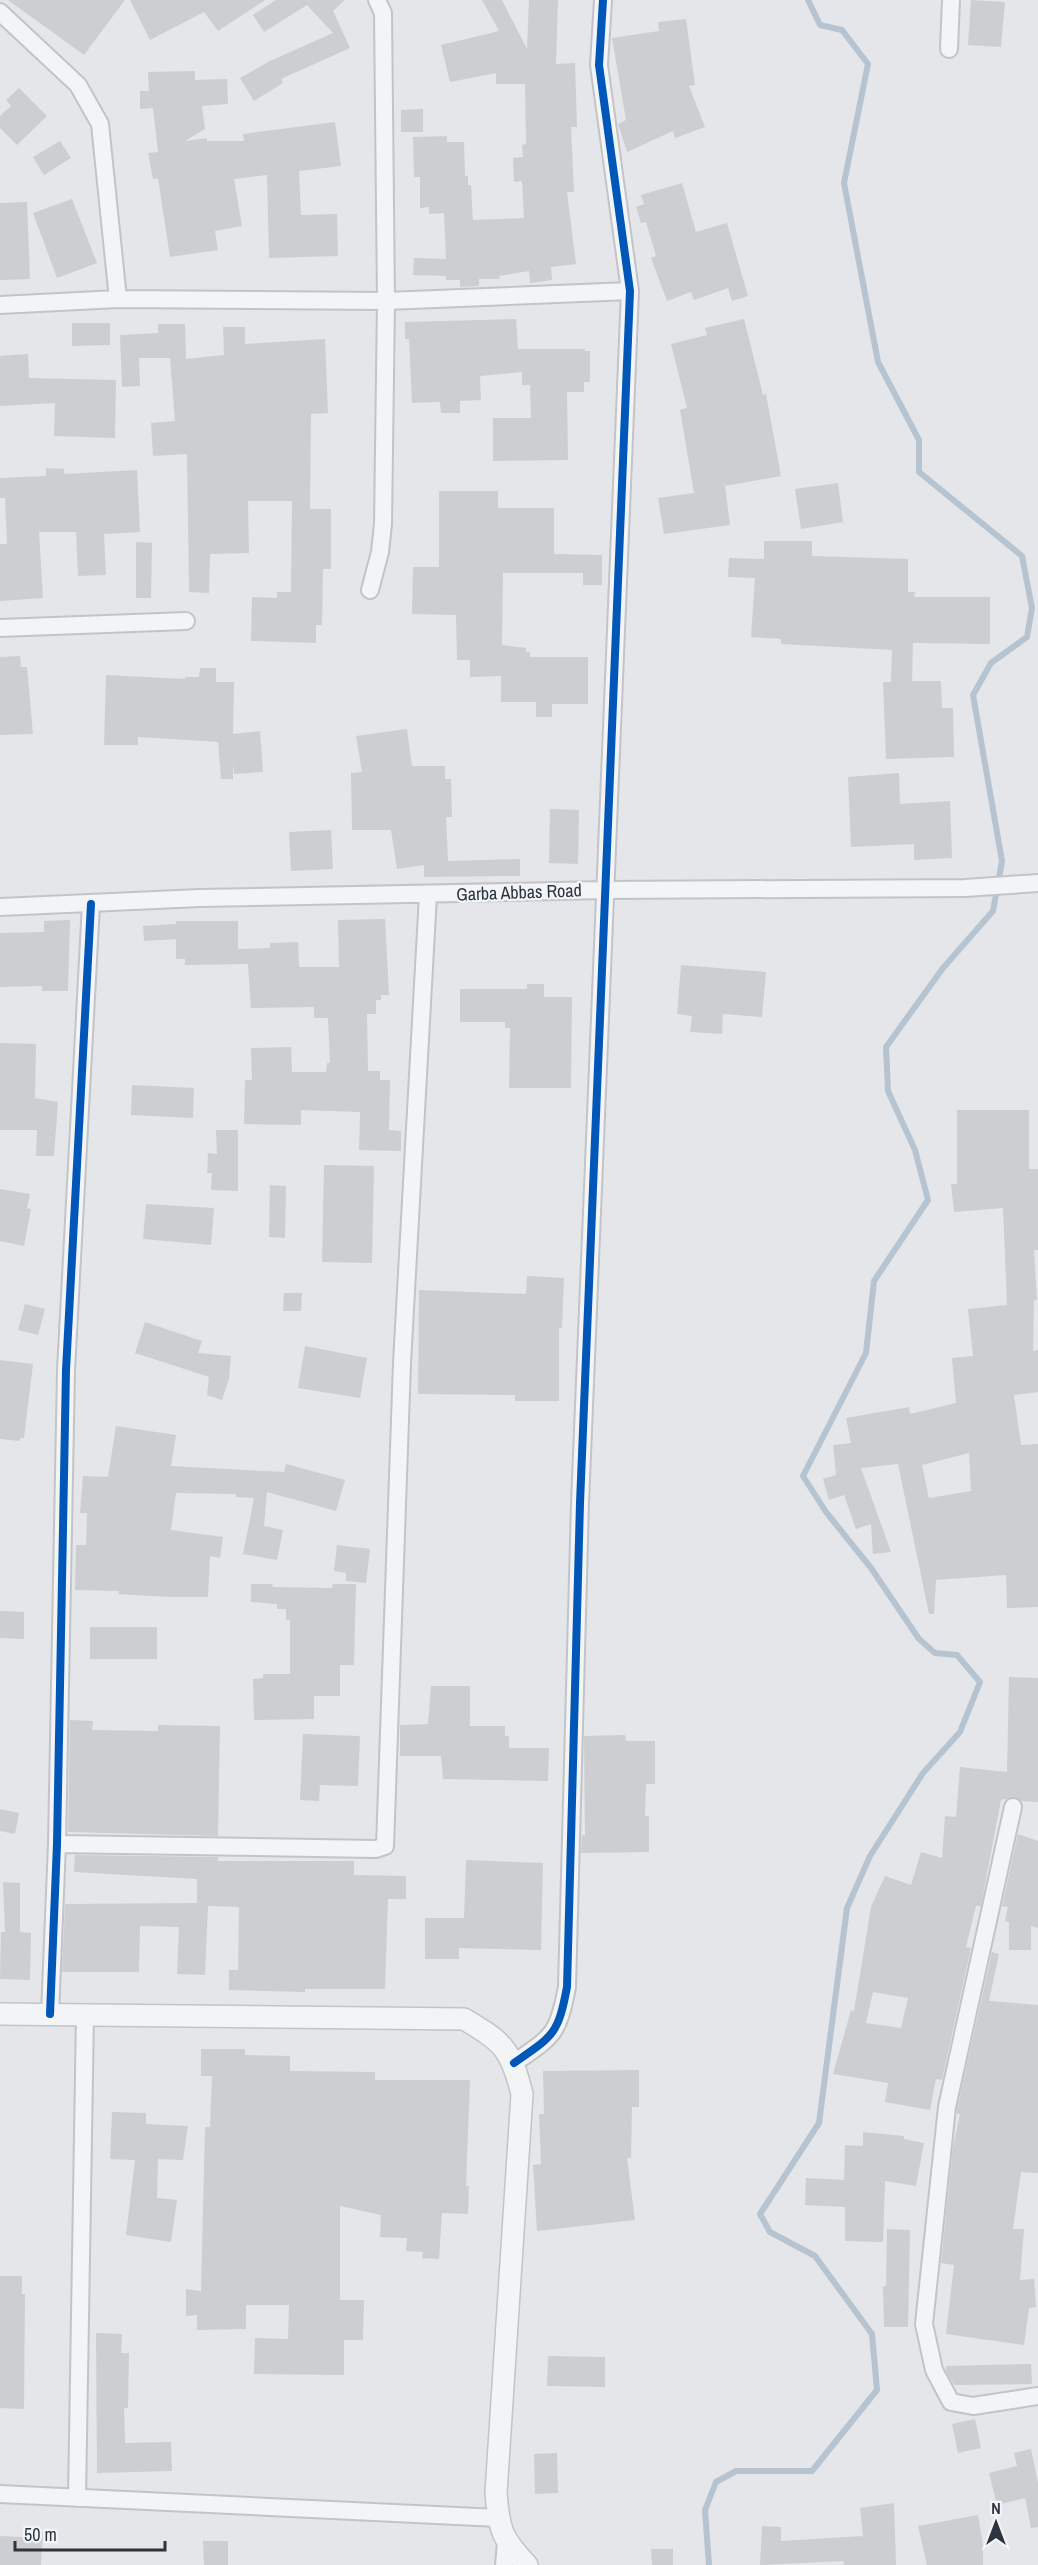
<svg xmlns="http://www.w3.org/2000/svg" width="1038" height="2565" viewBox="0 0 1038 2565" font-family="'Archivo Narrow',sans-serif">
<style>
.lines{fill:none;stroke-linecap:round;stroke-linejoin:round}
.stream{stroke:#b6c3d0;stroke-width:6}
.building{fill:#cdced1;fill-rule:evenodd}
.minor-casing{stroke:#c2c4c7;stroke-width:20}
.tertiary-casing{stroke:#c2c4c7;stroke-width:24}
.minor{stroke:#f3f4f5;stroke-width:16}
.tertiary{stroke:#f3f4f5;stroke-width:21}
.cycleway-casing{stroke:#f2f5f7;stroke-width:11}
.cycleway{stroke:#0057b8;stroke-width:8}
.labels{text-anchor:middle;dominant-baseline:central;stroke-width:4.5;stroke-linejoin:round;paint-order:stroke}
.street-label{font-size:18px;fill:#2c3440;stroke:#f2f5f7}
</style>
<rect width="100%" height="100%" fill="#e4e6e9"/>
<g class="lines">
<path class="stream" d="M 709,2565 L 705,2510 L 716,2482 L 736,2471 L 812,2471 L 877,2390 L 872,2334 L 815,2256 L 770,2232 L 760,2214 L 819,2123 L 847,1908 L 870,1856 L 923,1773 L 960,1732 L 980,1682 L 957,1655 L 935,1653 L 919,1639 L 871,1568 L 826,1512 L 803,1476 L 866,1353 L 874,1281 L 928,1200 L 915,1150 L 888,1091 L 886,1047 L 943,968 L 993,911 L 1002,861 L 973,695 L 991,663 L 1027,637 L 1032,608 L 1022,556 L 919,472 L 919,440 L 878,362 L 844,183 L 868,64 L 842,30 L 820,25 L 808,0"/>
</g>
<path class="building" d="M 8,0 L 125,0 L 84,55 Z
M 130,0 L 265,0 L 218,31 L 204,12 L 150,40 Z
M 276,0 L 345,0 L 333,11 L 350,48 L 281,79 L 283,83 L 254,101 L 240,78 L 270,61 L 333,33 L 307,5 L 264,32 L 253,15 Z
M 482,0 L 502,0 L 527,49 L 529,0 L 558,0 L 556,64 L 575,63 L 577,127 L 571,127 L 574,192 L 567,192 L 576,264 L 551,267 L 552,280 L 530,283 L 529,271 L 499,276 L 500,279 L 479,279 L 479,286 L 460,287 L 460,280 L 446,280 L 446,276 L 413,275 L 414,258 L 446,259 L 444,213 L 429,214 L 429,207 L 420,208 L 420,177 L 414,177 L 413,137 L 447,136 L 447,142 L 464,142 L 465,176 L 468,176 L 468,185 L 471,185 L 473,220 L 524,218 L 522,181 L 514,182 L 513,158 L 523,157 L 522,145 L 526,144 L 525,84 L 496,84 L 496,73 L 450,82 L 441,45 L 499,31 Z
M 971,0 L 1005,2 L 1001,47 L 968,45 Z
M 686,19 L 695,85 L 689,86 L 705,127 L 675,138 L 673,131 L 627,152 L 618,124 L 626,120 L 612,38 L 659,31 L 658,22 Z
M 195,71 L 195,80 L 227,79 L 228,104 L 202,106 L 205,129 L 185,141 L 207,138 L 207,141 L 244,141 L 243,134 L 335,122 L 341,166 L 299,171 L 301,215 L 337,214 L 338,256 L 269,258 L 267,175 L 234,179 L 242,226 L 215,231 L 218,250 L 170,257 L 158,178 L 153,179 L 148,153 L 158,152 L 153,108 L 140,109 L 140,91 L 149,91 L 148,72 Z
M 19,88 L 47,116 L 17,145 L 0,128 L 0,116 L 11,106 L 6,100 Z
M 423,109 L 423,132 L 401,132 L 401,110 Z
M 60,141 L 71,158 L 44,175 L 33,157 Z
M 682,183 L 696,232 L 727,223 L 748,296 L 732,301 L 728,288 L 694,300 L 691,292 L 667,301 L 651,258 L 656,256 L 646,222 L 641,223 L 636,207 L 644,204 L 641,195 Z
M 72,199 L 97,263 L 57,278 L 33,213 Z
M 27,202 L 30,279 L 0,280 L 0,203 Z
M 516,319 L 518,349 L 585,349 L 585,351 L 590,351 L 590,382 L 584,382 L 584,392 L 567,392 L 568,460 L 493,461 L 493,418 L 531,418 L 530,385 L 522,385 L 522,372 L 480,376 L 481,400 L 460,401 L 460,413 L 441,413 L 440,402 L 412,403 L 409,339 L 405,339 L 405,322 Z
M 744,319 L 763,395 L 766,394 L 781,476 L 725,486 L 730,525 L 664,534 L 658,498 L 694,493 L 680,410 L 687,408 L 671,344 L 707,335 L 705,328 Z
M 72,323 L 110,323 L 110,345 L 72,346 Z
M 158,324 L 185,324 L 186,359 L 224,355 L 223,327 L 245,327 L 245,344 L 325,339 L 328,413 L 311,414 L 310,509 L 331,509 L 331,569 L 323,569 L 322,625 L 316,625 L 316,643 L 251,641 L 252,597 L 277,598 L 277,592 L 291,592 L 292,501 L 248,501 L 249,553 L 210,554 L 209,593 L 189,592 L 187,454 L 153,456 L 151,423 L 175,421 L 170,358 L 139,358 L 140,386 L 122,387 L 120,335 L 158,333 Z
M 28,354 L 29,378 L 116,380 L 115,438 L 54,436 L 55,403 L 0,406 L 0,356 Z
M 46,468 L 64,469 L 64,474 L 137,470 L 140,532 L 104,534 L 106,575 L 78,576 L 76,532 L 39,532 L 43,598 L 0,601 L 0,544 L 7,544 L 5,498 L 0,498 L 0,478 L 46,476 Z
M 838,483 L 843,522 L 801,529 L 795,489 Z
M 439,491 L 498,491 L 498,508 L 554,508 L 554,554 L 602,555 L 602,585 L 583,585 L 583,573 L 503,573 L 502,645 L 526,648 L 526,652 L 530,652 L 530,657 L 588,657 L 588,704 L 552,704 L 552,717 L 536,717 L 536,702 L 501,702 L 501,676 L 470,677 L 470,660 L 457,660 L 456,615 L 412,614 L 413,567 L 439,567 Z
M 764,541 L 812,541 L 812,556 L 908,559 L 908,592 L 915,592 L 914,597 L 990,597 L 990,644 L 913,643 L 912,681 L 941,681 L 942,708 L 953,708 L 954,757 L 886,759 L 883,682 L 891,682 L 892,650 L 781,644 L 781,639 L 751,637 L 755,578 L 728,577 L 729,558 L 764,559 Z
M 136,542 L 152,543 L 151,598 L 136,598 Z
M 20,656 L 21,667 L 27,667 L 33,734 L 0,735 L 0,657 Z
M 200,668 L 216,668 L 216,682 L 234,682 L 233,734 L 260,731 L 263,772 L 234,774 L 233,763 L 233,779 L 221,779 L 218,742 L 138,737 L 138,745 L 104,745 L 106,675 L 185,679 L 185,677 L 199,677 Z
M 407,729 L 412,766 L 445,766 L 445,779 L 451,779 L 452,817 L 446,817 L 448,861 L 520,859 L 520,876 L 424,877 L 424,865 L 397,869 L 391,830 L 352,830 L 351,773 L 362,772 L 356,736 Z
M 899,773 L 900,804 L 950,801 L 952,858 L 914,860 L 914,844 L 851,847 L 848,777 Z
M 550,809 L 579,810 L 578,864 L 549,863 Z
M 331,830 L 333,869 L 291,871 L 289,832 Z
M 385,919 L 389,995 L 381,995 L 381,1000 L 376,1000 L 376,1014 L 367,1014 L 368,1071 L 380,1071 L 380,1080 L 390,1080 L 389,1130 L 401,1131 L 401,1151 L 359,1150 L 360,1112 L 301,1110 L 301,1125 L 244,1124 L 245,1080 L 252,1080 L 251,1048 L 291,1047 L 292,1072 L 326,1072 L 327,1063 L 330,1063 L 328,1018 L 314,1018 L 314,1007 L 251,1008 L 248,964 L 185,965 L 185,959 L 176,959 L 176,939 L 144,941 L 143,926 L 176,924 L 176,921 L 238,921 L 238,949 L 270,948 L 270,943 L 298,942 L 299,967 L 339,967 L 338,920 Z
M 70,920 L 68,991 L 42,991 L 42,986 L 0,987 L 0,933 L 44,932 L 44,921 Z
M 681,965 L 766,972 L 762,1017 L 723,1014 L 722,1034 L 690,1032 L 692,1016 L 677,1014 Z
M 527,984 L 544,984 L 544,997 L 572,997 L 571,1088 L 509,1088 L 510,1028 L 505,1028 L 505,1022 L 460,1022 L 460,989 L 527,989 Z
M 0,1043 L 36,1044 L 35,1098 L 58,1102 L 54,1156 L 36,1156 L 37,1130 L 0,1130 Z
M 132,1085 L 194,1088 L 193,1118 L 131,1115 Z
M 957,1110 L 1029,1110 L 1029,1169 L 1038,1169 L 1038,1250 L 1034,1250 L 1037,1300 L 1034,1300 L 1033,1351 L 1038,1350 L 1038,1392 L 1014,1395 L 1021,1445 L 1038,1444 L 1038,1607 L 1007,1608 L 1006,1575 L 936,1580 L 934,1614 L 929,1614 L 898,1464 L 861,1468 L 891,1552 L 873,1554 L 871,1524 L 856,1529 L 844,1495 L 829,1500 L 823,1479 L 836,1475 L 833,1445 L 851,1443 L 846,1418 L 909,1407 L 910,1414 L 956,1403 L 952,1358 L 973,1356 L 968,1309 L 1007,1305 L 1003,1208 L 954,1212 L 951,1184 L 957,1184 ZM 969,1453 L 971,1491 L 929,1498 L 922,1465 Z
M 216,1130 L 238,1130 L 238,1191 L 211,1190 L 212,1173 L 207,1173 L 208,1153 L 217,1154 Z
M 324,1165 L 374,1166 L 372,1263 L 322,1262 Z
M 270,1185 L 286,1186 L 285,1238 L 269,1237 Z
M 0,1189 L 30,1194 L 27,1208 L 31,1209 L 24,1246 L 0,1241 Z
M 146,1204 L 214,1208 L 211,1245 L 143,1239 Z
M 527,1276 L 564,1278 L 562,1328 L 559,1328 L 559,1401 L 515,1401 L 515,1395 L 418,1394 L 419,1290 L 526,1294 Z
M 284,1293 L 302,1293 L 301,1311 L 283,1311 Z
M 25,1304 L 45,1309 L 38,1335 L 18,1330 Z
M 145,1322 L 202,1341 L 198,1353 L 231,1356 L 229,1379 L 222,1400 L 207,1395 L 209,1377 L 135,1353 Z
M 305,1346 L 367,1358 L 360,1398 L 298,1388 Z
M 0,1360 L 33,1364 L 24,1438 L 20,1438 L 20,1441 L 0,1439 Z
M 116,1426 L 176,1435 L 171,1466 L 284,1472 L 286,1464 L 345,1480 L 336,1511 L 267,1492 L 264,1526 L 283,1530 L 277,1560 L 243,1554 L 254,1498 L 236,1497 L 236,1494 L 176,1493 L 171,1530 L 223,1537 L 220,1558 L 210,1556 L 208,1597 L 170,1597 L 118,1594 L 119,1591 L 75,1590 L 76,1545 L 86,1545 L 87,1513 L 80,1513 L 83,1476 L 108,1477 Z
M 337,1545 L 370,1549 L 366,1583 L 346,1581 L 346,1573 L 334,1571 Z
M 251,1584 L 273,1584 L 272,1587 L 332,1588 L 333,1584 L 356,1584 L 354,1665 L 340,1665 L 340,1696 L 314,1696 L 314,1719 L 254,1720 L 253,1679 L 263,1678 L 263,1674 L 290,1674 L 290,1620 L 286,1620 L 286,1609 L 277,1609 L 277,1604 L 251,1602 Z
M 0,1611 L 24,1612 L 24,1639 L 0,1638 Z
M 90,1627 L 157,1627 L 157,1659 L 90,1659 Z
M 1009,1677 L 1038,1678 L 1038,1802 L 1021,1801 L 1015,1797 L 1001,1800 L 981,1906 L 976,1906 L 966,1947 L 971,1948 L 942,2080 L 936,2079 L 930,2110 L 885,2102 L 888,2083 L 833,2074 L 851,2010 L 854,2011 L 871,1907 L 885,1876 L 911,1885 L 921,1852 L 942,1858 L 945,1816 L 956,1817 L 960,1767 L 1007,1772 ZM 873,1992 L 908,1998 L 901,2028 L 866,2023 Z
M 431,1686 L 470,1686 L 470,1726 L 505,1726 L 505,1736 L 509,1736 L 509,1748 L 549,1748 L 548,1781 L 443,1779 L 441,1756 L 400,1756 L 400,1725 L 428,1724 Z
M 70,1720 L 93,1721 L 92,1730 L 158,1731 L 158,1725 L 220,1726 L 218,1836 L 68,1832 Z
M 303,1734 L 360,1736 L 358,1786 L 320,1785 L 319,1801 L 300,1800 Z
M 625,1735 L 626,1741 L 655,1741 L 655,1784 L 646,1784 L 645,1816 L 649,1816 L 649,1852 L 581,1853 L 582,1835 L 585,1835 L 584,1736 Z
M 0,1809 L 19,1813 L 15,1834 L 0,1831 Z
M 1018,1834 L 1038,1841 L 1038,1928 L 1031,1926 L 1031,1950 L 1009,1950 L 1009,1922 L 1005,1921 L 1008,1907 L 1002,1906 Z
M 75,1855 L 218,1857 L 218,1861 L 354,1861 L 354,1875 L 406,1876 L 406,1899 L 388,1899 L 385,1989 L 305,1989 L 305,1992 L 229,1990 L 229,1970 L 238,1970 L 239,1907 L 208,1906 L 205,1975 L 177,1974 L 179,1927 L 140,1926 L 139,1972 L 62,1972 L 65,1904 L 197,1903 L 197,1879 L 74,1872 Z
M 466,1860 L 543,1863 L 541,1950 L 459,1948 L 459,1959 L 425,1959 L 425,1918 L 464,1918 Z
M 3,1882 L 20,1883 L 20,1932 L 31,1933 L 30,1980 L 0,1979 L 1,1932 L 5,1932 Z
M 992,1952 L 999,1954 L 989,2001 L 1038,2005 L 1038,2173 L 1021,2172 L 1013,2229 L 1024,2229 L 1020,2280 L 1034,2279 L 1036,2307 L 1029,2308 L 1024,2345 L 946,2334 L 954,2265 L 941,2263 L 953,2147 L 960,2114 L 957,2114 L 957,2109 Z
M 201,2049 L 245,2049 L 245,2055 L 290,2056 L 290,2071 L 375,2072 L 375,2080 L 470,2080 L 466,2186 L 469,2186 L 468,2214 L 442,2213 L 439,2259 L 422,2258 L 423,2252 L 406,2251 L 407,2238 L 380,2237 L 381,2215 L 340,2206 L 340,2300 L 364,2300 L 363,2340 L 344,2340 L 344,2375 L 254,2374 L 255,2338 L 288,2339 L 289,2305 L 246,2305 L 246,2329 L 197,2330 L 197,2315 L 186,2316 L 186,2289 L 201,2291 L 205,2127 L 210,2127 L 212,2076 L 201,2076 Z
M 639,2070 L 639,2107 L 632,2107 L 631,2158 L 627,2158 L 635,2220 L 537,2231 L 533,2165 L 541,2164 L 539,2114 L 544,2114 L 543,2071 Z
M 112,2112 L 146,2113 L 146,2124 L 188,2126 L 183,2160 L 158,2159 L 157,2198 L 177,2200 L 171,2242 L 126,2235 L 135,2160 L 110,2159 Z
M 863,2132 L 904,2136 L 904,2139 L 924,2143 L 916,2186 L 885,2181 L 883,2242 L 845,2241 L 845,2207 L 805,2205 L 806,2178 L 844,2180 L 845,2145 L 863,2146 Z
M 887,2229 L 910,2230 L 908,2327 L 884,2327 L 883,2286 L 886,2286 Z
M 0,2276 L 22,2276 L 22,2294 L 25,2294 L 24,2409 L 0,2408 Z
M 96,2333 L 122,2334 L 121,2353 L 129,2353 L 128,2408 L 124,2408 L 125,2443 L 171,2442 L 172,2471 L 97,2473 Z
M 548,2356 L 605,2357 L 605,2387 L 547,2386 Z
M 1031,2364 L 1032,2384 L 954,2385 L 946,2371 L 946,2366 Z
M 975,2419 L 981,2448 L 958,2453 L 952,2424 Z
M 1031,2449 L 1038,2483 L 1038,2527 L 1031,2528 L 1025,2498 L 997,2505 L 989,2473 L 1017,2466 L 1014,2453 Z
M 557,2453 L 558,2493 L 535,2494 L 534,2454 Z
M 894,2503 L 896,2565 L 844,2565 L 843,2561 L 760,2565 L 762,2526 L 781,2527 L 781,2541 L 863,2536 L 860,2508 Z
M 978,2515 L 983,2545 L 983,2565 L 927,2565 L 918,2526 Z
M 23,2531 L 43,2532 L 41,2565 L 0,2565 L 0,2536 L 23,2537 Z
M 203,2541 L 228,2541 L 228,2565 L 204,2565 Z
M 651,2549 L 673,2549 L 673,2565 L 652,2565 Z"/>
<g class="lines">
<g class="minor-casing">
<path id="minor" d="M 0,12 L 78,85 L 100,124 L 118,299
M 949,49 L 951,0
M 0,305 L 118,299 L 386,301 L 630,291
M 370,590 L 380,552 L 383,524 L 386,301 L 383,13 L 377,0
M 0,628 L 186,621
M 0,907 L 200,898 L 605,890 L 965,888 L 1038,883
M 1013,1807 L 947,2107 L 924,2324 L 934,2370 L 951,2402 L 973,2406 L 1038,2396
M 57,1844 L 376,1849 L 385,1846 L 402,1363 L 428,895
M 50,2014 L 57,1844 L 66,1370 L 91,904
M 514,2063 C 553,2036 558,2035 567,1987 L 580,1503 L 630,291 L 599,65 L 603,0
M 0,2494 L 498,2518
M 77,2498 L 85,2014
M 504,2565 L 506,2543"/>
</g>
<g class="tertiary-casing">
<path id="tertiary" d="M 0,2014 L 464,2019 C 503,2042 511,2049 522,2094 L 496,2493 C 499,2530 502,2539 527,2565"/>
</g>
<use href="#minor" class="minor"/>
<use href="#tertiary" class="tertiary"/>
<g class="cycleway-casing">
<path id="cycleway" d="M 50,2014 L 57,1844 L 66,1370 L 91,904
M 514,2063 C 553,2036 558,2035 567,1987 L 580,1503 L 630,291 L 599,65 L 603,0"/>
</g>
<use href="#cycleway" class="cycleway"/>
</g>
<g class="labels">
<g class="street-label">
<text transform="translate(519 892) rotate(-2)">Garba Abbas Road</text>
</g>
</g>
<g transform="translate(996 2523)" stroke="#f2f5f7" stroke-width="4.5" paint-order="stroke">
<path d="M0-4.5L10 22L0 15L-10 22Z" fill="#2c3440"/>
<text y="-9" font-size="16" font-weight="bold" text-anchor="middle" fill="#2c3440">N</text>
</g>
<path d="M15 2541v9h150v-9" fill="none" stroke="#2c3440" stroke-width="3"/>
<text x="24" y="2541" font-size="18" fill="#2c3440" stroke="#f2f5f7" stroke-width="4.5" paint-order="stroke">50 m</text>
</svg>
